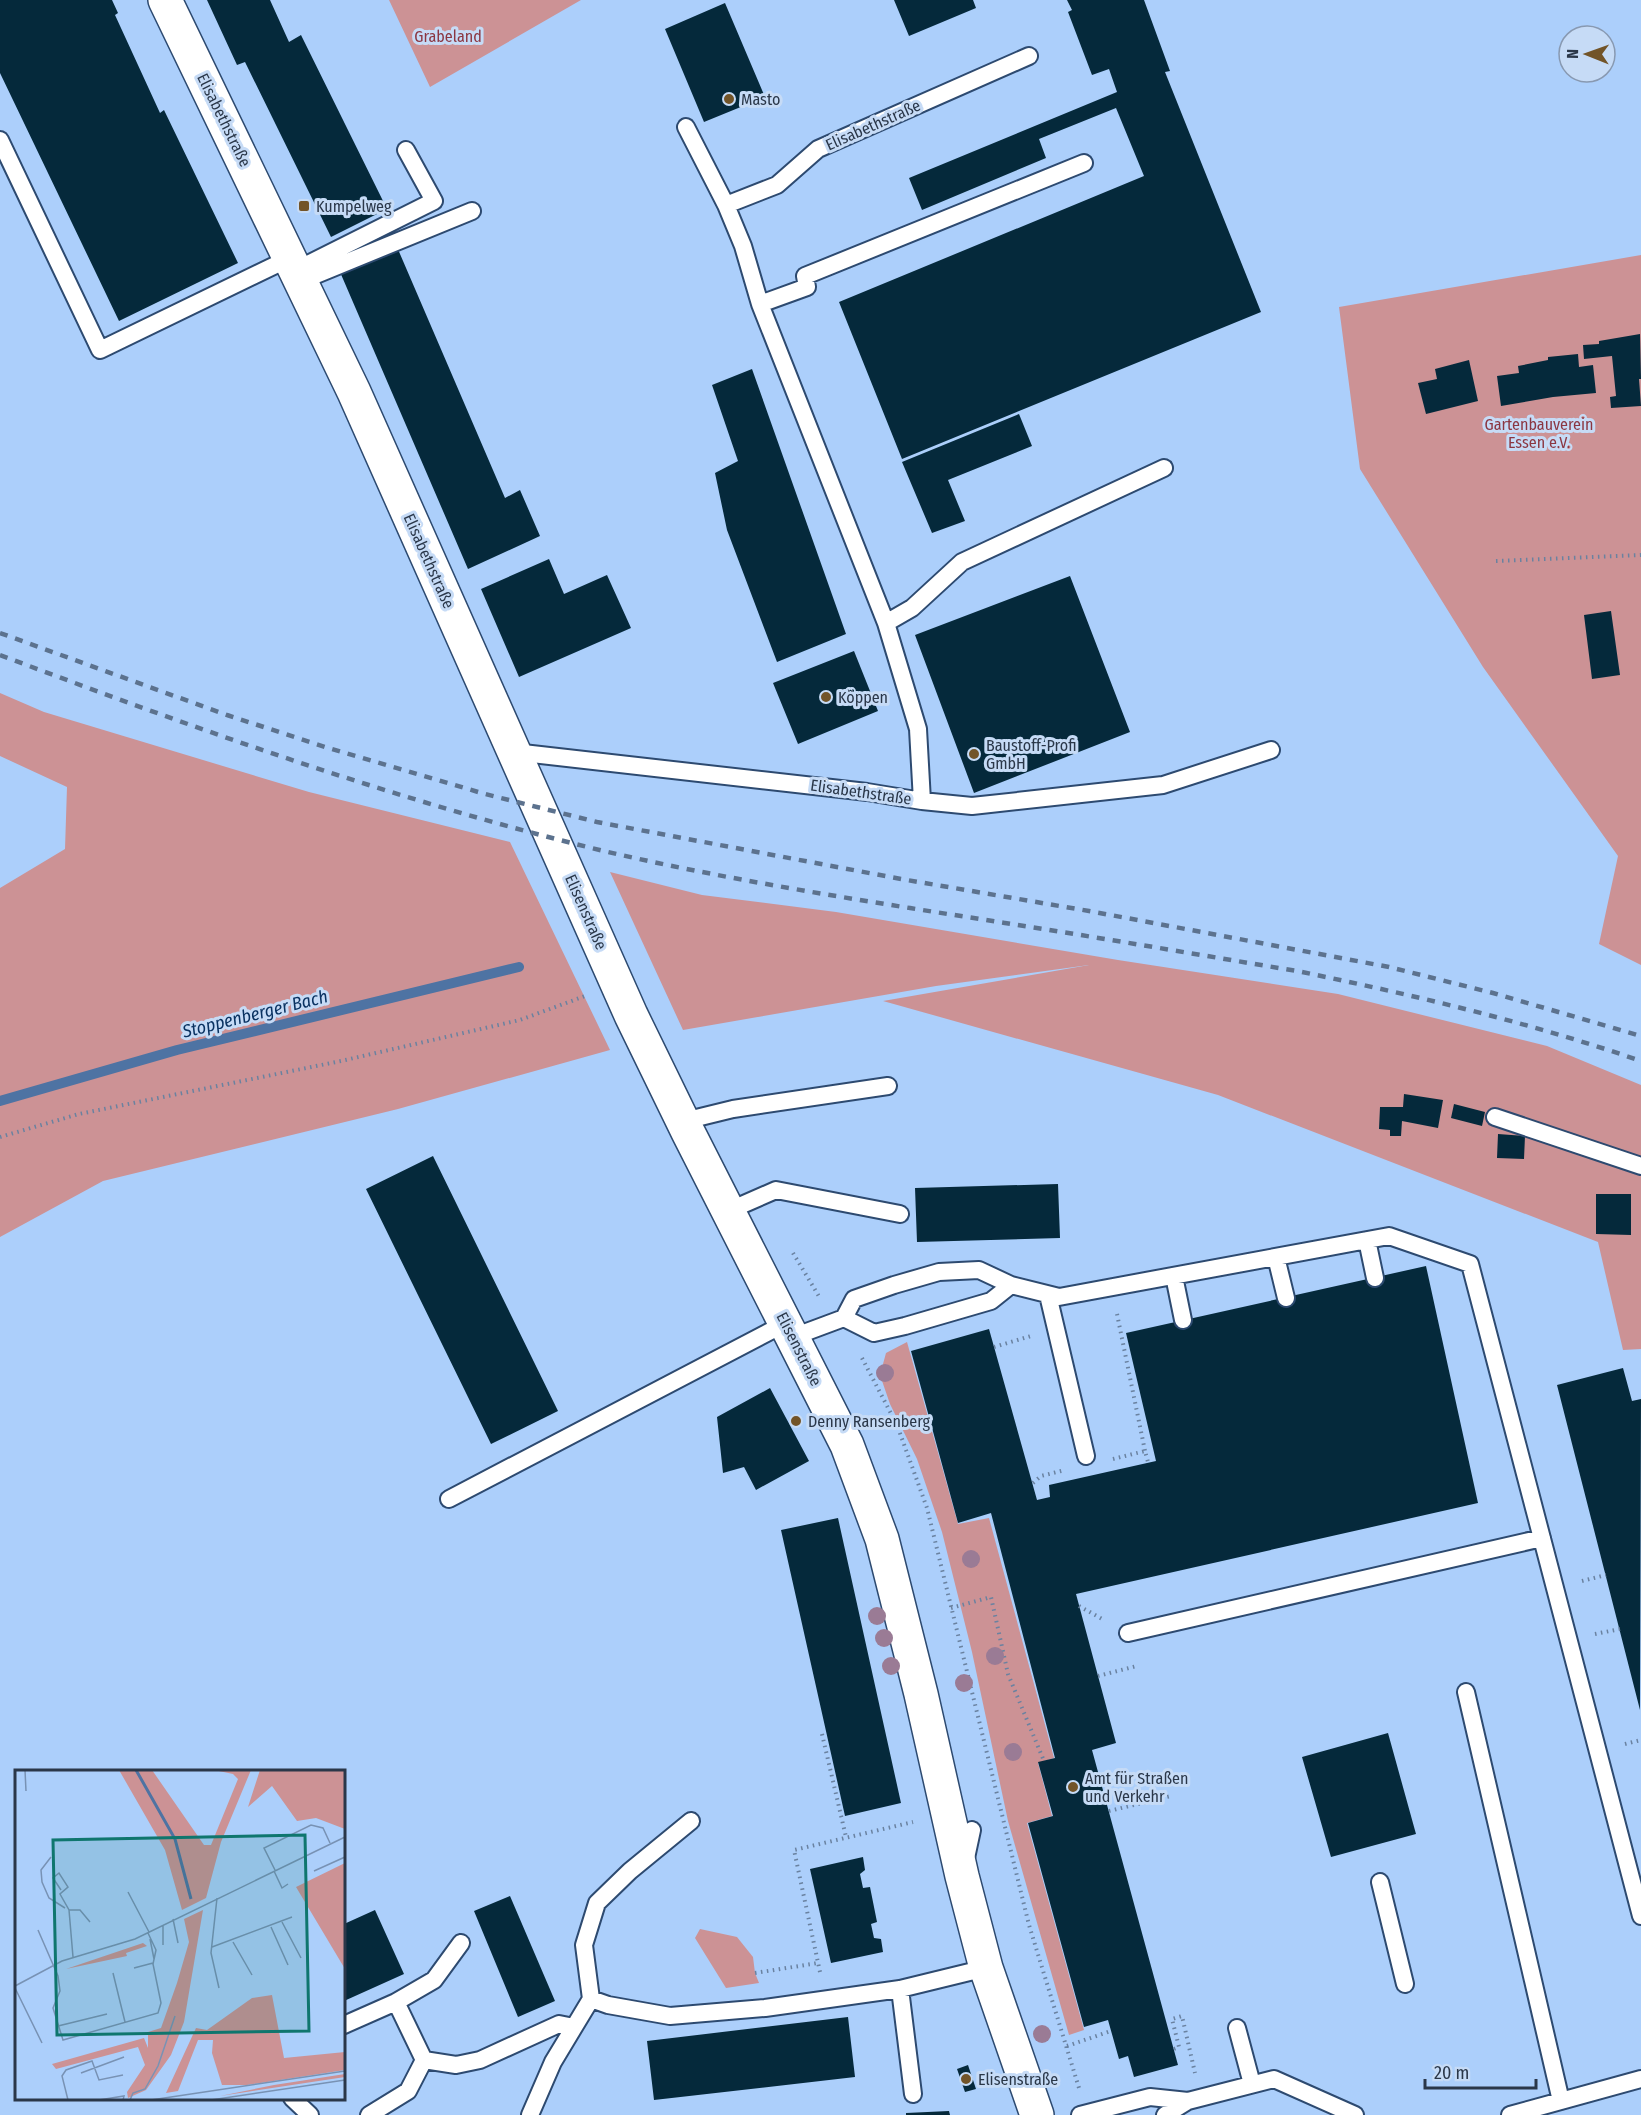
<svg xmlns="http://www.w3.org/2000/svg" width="1641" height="2115" viewBox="0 0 1641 2115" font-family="'Fira Sans Condensed',sans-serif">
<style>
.green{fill:#cc9295}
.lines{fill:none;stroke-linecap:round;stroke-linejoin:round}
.stream{stroke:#4e73a3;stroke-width:10}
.building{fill:#05293b}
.service-casing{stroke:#2d4a70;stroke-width:20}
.tertiary-casing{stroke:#2d4a70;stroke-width:36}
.path{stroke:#6a82a0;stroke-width:4;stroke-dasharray:1.5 4.5;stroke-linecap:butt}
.service{stroke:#fff;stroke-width:16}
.tertiary{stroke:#fff;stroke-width:33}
.rail{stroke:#5c728e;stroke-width:4.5;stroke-dasharray:8 8;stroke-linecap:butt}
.tree{fill:#9a7b95}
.poi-dot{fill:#725428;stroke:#c6dbf6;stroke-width:2}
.labels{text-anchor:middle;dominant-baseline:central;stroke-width:6;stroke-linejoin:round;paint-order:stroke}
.park-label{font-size:16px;fill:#8b3641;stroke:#c6dbf6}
.poi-label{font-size:16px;fill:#2a3749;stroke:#c6dbf6;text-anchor:start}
.street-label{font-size:16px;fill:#2a3749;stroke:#c6dbf6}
.water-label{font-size:18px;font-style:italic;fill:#0a3261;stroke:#c6dbf6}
.inset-river{fill:none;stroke:#4e73a3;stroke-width:3}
.inset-road{fill:none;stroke:#7892b4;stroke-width:1.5}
.view{fill:#0f766e;fill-opacity:0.15;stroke:#0f766e;stroke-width:3}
.inset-edge{fill:none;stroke:#2a3749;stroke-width:3}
</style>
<rect width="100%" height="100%" fill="#accffb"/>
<path class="green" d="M 389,0 L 581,0 L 430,87 Z
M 1641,255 L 1641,965 L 1599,944 L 1618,856 L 1483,667 L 1360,469 L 1339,307 Z
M 0,693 L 44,712 L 309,792 L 510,842 L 610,1050 L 398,1109 L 103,1181 L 0,1237 L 0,888 L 65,849 L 67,787 L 0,756 Z
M 610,872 L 702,895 L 836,912 L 1118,960 L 1338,994 L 1547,1046 L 1641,1085 L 1641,1349 L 1623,1350 L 1598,1242 L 1218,1095 L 883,1001 L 1089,965 L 936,986 L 683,1030 Z
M 907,1342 L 958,1524 L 989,1518 L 1054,1758 L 1038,1763 L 1052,1816 L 1027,1823 L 1084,2030 L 1069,2035 L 1008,1821 L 972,1652 L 942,1532 L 917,1459 L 890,1404 L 880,1375 L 886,1353 Z
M 700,1929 L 737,1937 L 753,1957 L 755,1973 L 759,1983 L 726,1988 L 695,1938 Z"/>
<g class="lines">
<path class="stream" d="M 0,1101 L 177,1050 L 519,967"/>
</g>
<path class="building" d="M 0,0 L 112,0 L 118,13 L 115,15 L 160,113 L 164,110 L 238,263 L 119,321 L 0,73 Z
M 207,0 L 270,0 L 289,42 L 301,35 L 387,209 L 331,237 L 245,62 L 237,65 Z
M 894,0 L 973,0 L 976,8 L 909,36 Z
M 1067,0 L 1144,0 L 1170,71 L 1165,72 L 1261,312 L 902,459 L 839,302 L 1144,176 L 1116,108 L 1039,139 L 1046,158 L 922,210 L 909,178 L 1117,92 L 1109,69 L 1092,75 L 1068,12 L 1072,10 Z
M 725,3 L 765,97 L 704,122 L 665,29 Z
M 397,247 L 505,498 L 520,490 L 540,536 L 468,569 L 340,272 Z
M 1640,334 L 1641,379 L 1639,379 L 1641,406 L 1611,408 L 1610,397 L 1616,396 L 1612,356 L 1584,359 L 1583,345 L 1599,344 L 1599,341 Z
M 1578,354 L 1579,367 L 1593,365 L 1596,393 L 1553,397 L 1501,406 L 1497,376 L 1519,373 L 1518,366 L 1548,360 L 1548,357 Z
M 1469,360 L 1478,401 L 1426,414 L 1418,383 L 1437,379 L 1435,369 Z
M 752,369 L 846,634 L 777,662 L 727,530 L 715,473 L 738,461 L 712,385 Z
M 1019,414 L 1032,446 L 948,480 L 965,521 L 932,533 L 902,462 Z
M 549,559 L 564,594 L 607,575 L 631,628 L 519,677 L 481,589 Z
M 1070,576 L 1130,732 L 974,793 L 915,635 Z
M 1611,611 L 1620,675 L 1592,679 L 1584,615 Z
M 854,651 L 878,711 L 798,744 L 773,683 Z
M 1404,1094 L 1443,1100 L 1438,1128 L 1402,1121 L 1401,1136 L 1390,1136 L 1390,1130 L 1379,1129 L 1380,1107 L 1403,1107 Z
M 1454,1104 L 1485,1112 L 1482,1126 L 1451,1118 Z
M 1498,1134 L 1525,1136 L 1524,1159 L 1497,1158 Z
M 433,1156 L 558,1411 L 491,1444 L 366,1189 Z
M 1058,1184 L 1060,1238 L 917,1242 L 915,1188 Z
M 1596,1194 L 1631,1194 L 1631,1235 L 1596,1234 Z
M 1426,1266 L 1478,1503 L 1076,1594 L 1116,1743 L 1092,1750 L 1178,2065 L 1134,2077 L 1128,2056 L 1119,2059 L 1108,2020 L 1084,2027 L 1028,1823 L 1053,1816 L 1038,1762 L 1055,1758 L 991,1513 L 958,1523 L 911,1351 L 989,1329 L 1037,1500 L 1050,1497 L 1049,1485 L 1156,1461 L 1126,1333 Z
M 1623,1368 L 1632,1401 L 1641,1399 L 1640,1710 L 1557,1385 Z
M 770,1388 L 809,1461 L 756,1490 L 744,1467 L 723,1473 L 717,1417 Z
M 838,1518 L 901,1803 L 845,1816 L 781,1530 Z
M 1388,1733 L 1416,1834 L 1331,1857 L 1302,1757 Z
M 863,1857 L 865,1870 L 860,1874 L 863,1888 L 870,1887 L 877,1922 L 871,1924 L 874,1938 L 881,1939 L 883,1952 L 831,1963 L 810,1869 Z
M 510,1896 L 555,2001 L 518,2017 L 474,1911 Z
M 375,1910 L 404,1974 L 344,2001 L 344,1924 Z
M 848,2017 L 855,2077 L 654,2100 L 647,2041 Z
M 968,2065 L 976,2089 L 965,2092 L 957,2069 Z
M 949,2111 L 950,2115 L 906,2115 L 906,2113 Z"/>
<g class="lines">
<g class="service-casing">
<path id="service" d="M 686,127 L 726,205 L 743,246 L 760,304 L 886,623 L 918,729 L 922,801
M 0,140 L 100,350 L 290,258
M 726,205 L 777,185 L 818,149 L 1029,56
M 296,270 L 434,201 L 406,150
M 301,281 L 472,211
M 760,304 L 807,287 L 805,276 L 1084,163
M 886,623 L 912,608 L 962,562 L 1164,468
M 514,752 L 867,792 L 922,801 L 972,806 L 1163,785 L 1271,750
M 1495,1117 L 1641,1166
M 684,1121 L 733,1109 L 888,1086
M 728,1211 L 776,1190 L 900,1214
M 1367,1240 L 1375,1278
M 1276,1257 L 1286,1298
M 1174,1276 L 1183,1320
M 1048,1295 L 1086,1456
M 844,1318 L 854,1299 L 894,1285 L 939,1272 L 979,1270 L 1011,1285 L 1059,1297 L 1389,1236 L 1470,1264 L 1641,1916
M 793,1337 L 844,1318 L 874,1333 L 905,1326 L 991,1301 L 1011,1285
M 449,1499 L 786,1323
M 1128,1633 L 1542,1538
M 1466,1692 L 1561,2101
M 966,1858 L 972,1830
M 1380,1882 L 1405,1984
M 900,1989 L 913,2094
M 591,1999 L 584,1945 L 597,1903 L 630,1871 L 691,1821
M 396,2002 L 434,1980 L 461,1943
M 344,2025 L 396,2002 L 424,2060 L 456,2065 L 480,2060 L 559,2024 L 574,2027
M 1237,2028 L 1252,2084
M 292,2098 L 310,2115
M 369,2115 L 408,2091 L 424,2060
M 530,2115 L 553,2062 L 591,1999 L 608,2005 L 670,2016 L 765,2008 L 900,1989 L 986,1968
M 1080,2115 L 1150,2097 L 1188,2101
M 1165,2115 L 1188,2101 L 1274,2079 L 1355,2115
M 1510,2115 L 1641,2079"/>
</g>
<g class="tertiary-casing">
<path id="tertiary" d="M 165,0 L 354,392 L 631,1015 L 688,1132 L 847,1445 L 882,1539 L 921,1694 L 962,1876 L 986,1968 L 1037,2115"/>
</g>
<path class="path" d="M 1496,561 L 1641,555
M 0,1137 L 79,1114 L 341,1061 L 520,1020 L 585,996
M 793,1253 L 820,1298
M 1117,1314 L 1145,1451
M 994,1347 L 1031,1336
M 862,1358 L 897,1425 L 927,1508 L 1029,1925 L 1079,2088
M 1113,1459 L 1145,1451 L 1148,1462
M 1033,1483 L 1041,1476 L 1065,1470
M 1582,1581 L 1606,1575
M 1079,1606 L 1104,1620
M 951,1608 L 991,1597 L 1008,1674 L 1044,1761
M 1595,1634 L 1620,1629
M 1098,1676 L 1137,1666
M 822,1734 L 846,1837
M 1625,1744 L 1641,1740
M 1109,1811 L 1171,1796
M 820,1972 L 794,1850 L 913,1822
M 755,1973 L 818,1963
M 1067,2046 L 1111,2031
M 1174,2049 L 1179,2047 L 1172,2019 L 1182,2016 L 1195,2073"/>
<use href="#service" class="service"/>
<use href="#tertiary" class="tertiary"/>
<path class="rail" d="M 0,633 L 227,715 L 325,747 L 485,794 L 597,822 L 901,879 L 1089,911 L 1389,967 L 1493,993 L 1641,1036
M 0,655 C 199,730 400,802 608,852 C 738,882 872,902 1005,923 C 1102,938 1200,955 1297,971 C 1414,995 1528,1022 1641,1061"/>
</g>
<g class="tree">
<circle cx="885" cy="1373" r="9"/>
<circle cx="971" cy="1559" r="9"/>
<circle cx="877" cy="1616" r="9"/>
<circle cx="884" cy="1638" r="9"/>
<circle cx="995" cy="1656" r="9"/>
<circle cx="891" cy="1666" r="9"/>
<circle cx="964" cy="1683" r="9"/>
<circle cx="1013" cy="1752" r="9"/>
<circle cx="1042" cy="2034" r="9"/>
</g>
<g class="poi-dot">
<circle cx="729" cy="99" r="6"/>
<rect x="298" y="200" width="12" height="12" rx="3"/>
<circle cx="826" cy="697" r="6"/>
<circle cx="974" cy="754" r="6"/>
<circle cx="796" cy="1421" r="6"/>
<circle cx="1073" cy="1787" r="6"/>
<circle cx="966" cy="2079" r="6"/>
</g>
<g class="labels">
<g class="park-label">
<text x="448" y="36">Grabeland</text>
<text x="1539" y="424">Gartenbauverein<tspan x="1539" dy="18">Essen e.V.</tspan></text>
</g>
<g class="poi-label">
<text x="741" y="99">Masto</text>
<text x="316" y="206">Kumpelweg</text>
<text x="838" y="697">Köppen</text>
<text x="986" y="745">Baustoff-Profi<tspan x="986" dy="18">GmbH</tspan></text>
<text x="808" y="1421">Denny Ransenberg</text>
<text x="1085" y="1778">Amt für Straßen<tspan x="1085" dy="18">und Verkehr</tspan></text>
<text x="978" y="2079">Elisenstraße</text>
</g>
<g class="street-label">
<text transform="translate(224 120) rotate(64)">Elisabethstraße</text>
<text transform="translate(873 125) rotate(-24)">Elisabethstraße</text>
<text transform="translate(429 561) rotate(66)">Elisabethstraße</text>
<text transform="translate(861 792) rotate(8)">Elisabethstraße</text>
<text transform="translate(586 912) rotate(66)">Elisenstraße</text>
<text transform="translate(799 1349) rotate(63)">Elisenstraße</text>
</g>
<g class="water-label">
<text transform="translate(255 1014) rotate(-14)">Stoppenberger Bach</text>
</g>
</g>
<g transform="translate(15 1770)">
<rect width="330" height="330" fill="#accffb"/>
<path d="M 104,0 L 137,0 L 189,75 L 196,75 L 223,9 L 218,4 L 199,0 L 236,0 L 206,72 L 191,128 L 167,140 L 150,80 ZM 245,0 L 330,0 L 330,59 L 301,48 L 282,51 L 257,16 L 233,37 ZM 330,93 L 330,199 L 281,117 ZM 188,140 L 169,252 L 156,285 L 131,320 L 113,328 L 112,322 L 130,295 L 123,277 L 41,299 L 37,294 L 129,268 L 133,278 L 133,262 L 146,258 L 162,213 L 174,172 L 169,149 ZM 128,173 L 132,176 L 111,183 L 112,186 L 51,199 ZM 257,225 L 269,288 L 330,282 L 330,300 L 232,315 L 207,315 L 197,283 L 198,270 L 183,270 L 163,321 L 151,323 L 181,258 L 192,260 L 237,228 ZM 330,304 L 330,307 L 205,326 L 259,315 Z" fill="#cc9295"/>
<path class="inset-river" d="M 121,0 L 160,69 L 176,129"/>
<path class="inset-road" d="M 10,0 L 11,21M 36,87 L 26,100 L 27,112 L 34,128 L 50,138M 260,100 L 249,78 L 296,55 L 308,58 L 315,73M 259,101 L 267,118 L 273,114M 299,101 L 330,87M 46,120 L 38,108 L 44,103 L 53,117 L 45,124 L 54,140 L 58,187M 113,122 L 134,162M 202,128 L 196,183 L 204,218M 54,140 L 65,140 L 75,152M 158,149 L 163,173M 267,152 L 286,188M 256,157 L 273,195M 23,160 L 43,206 L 45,221 L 38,238 L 48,270 L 143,243 L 146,233 L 138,194 L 141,180 L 133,163M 135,169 L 139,189M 218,172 L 237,205M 148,175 L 148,155M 197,177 L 277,147M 119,198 L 138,193M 98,203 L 110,252M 0,216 L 47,191 L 120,169 L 330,67M 0,218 L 27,273M 43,256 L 92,244M 66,303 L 109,287M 53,330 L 47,306 L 51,300 L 77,291 L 84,310 L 108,305M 84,330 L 109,326 L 108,330M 115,330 L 118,323 L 130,319 L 143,296 L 160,246M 136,330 L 330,301M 196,330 L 330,310"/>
<path class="view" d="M 290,65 L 294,261 L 42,265 L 38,70 Z"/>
<rect width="330" height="330" class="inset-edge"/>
</g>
<g transform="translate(1587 54) rotate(271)"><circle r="28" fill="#c6dbf6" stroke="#8899b1" stroke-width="1.5"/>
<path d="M0-4.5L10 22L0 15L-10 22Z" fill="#725428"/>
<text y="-9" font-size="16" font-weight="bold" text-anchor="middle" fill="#2a3749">N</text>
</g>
<path d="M1425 2079v9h111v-9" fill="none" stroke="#2a3749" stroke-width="3"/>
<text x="1434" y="2079" font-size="18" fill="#2a3749" stroke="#c6dbf6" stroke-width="4.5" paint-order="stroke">20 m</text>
</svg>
